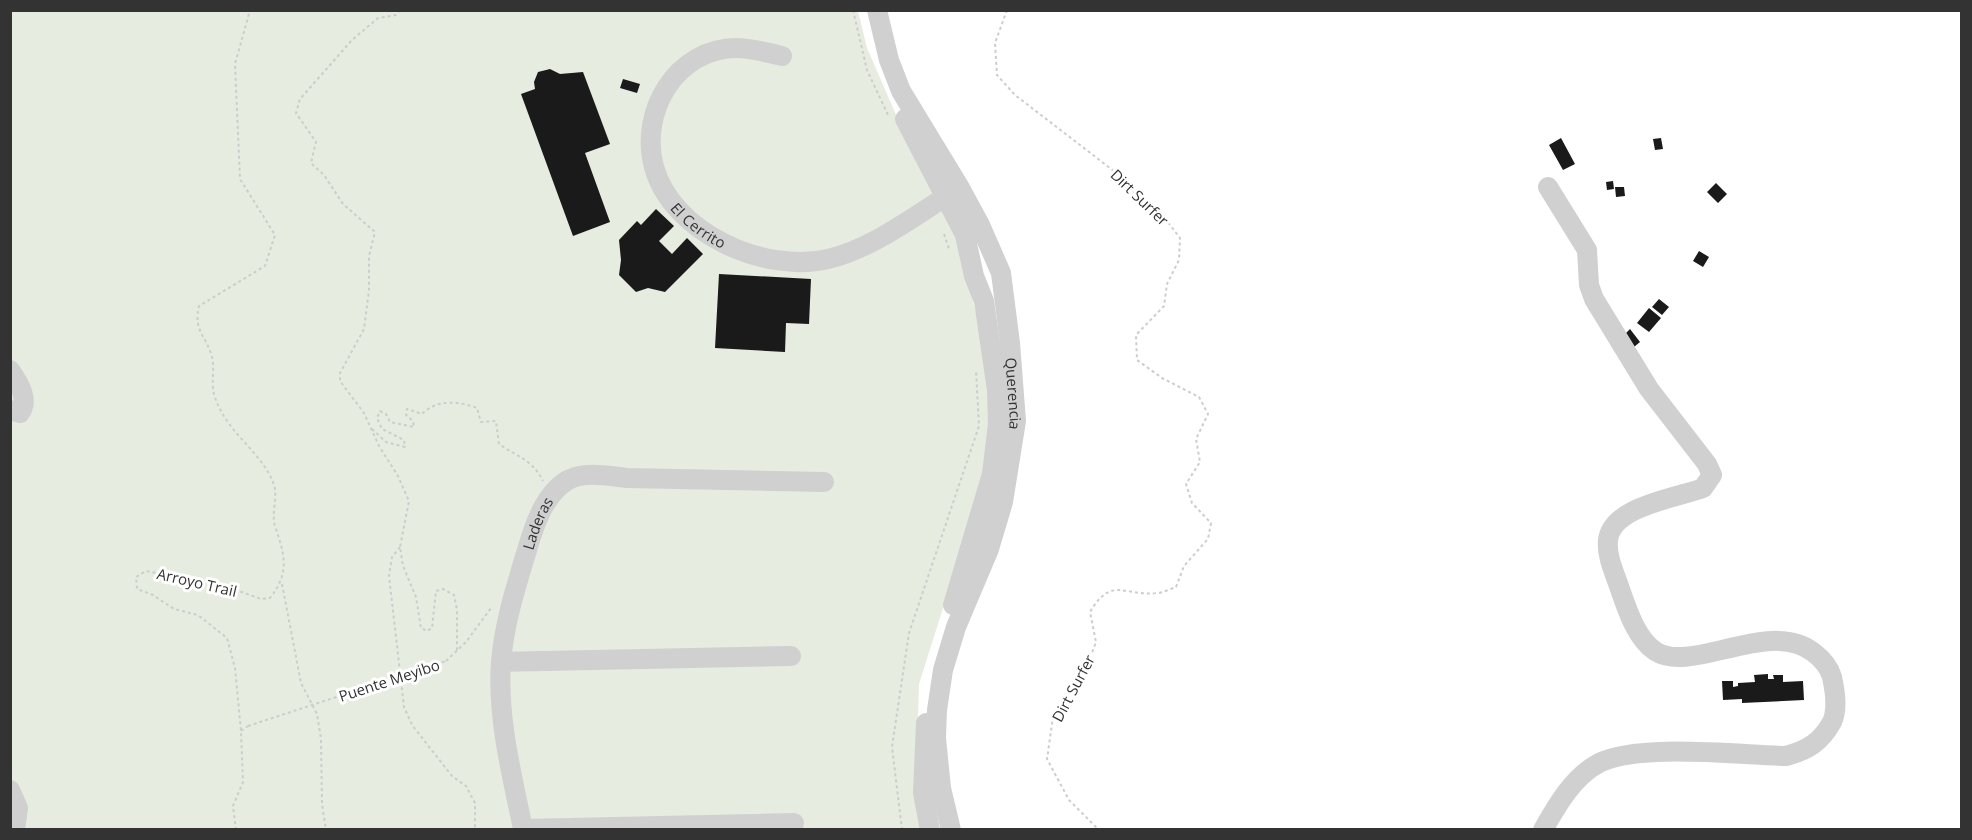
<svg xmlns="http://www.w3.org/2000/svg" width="1972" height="840" viewBox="0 0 1972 840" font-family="'Open Sans',sans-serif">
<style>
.green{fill:#e6ecdf}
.building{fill:#1a1a1a}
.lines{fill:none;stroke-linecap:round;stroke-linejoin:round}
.path{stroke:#cdcdcd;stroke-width:2;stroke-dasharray:3 3;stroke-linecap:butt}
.minor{stroke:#d0d0d0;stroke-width:20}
.path-bridge{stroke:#cdcdcd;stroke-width:2;stroke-dasharray:3 3;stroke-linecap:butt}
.labels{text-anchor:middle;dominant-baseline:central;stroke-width:6;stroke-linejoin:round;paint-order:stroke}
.street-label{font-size:15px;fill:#333;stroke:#fff}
</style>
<rect width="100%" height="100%" fill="#fff"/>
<path class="green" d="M 11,11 L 858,11 L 867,48 L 897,117 L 955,230 L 983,341 L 992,419 L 982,485 L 919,684 L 916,788 L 923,829 L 11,829 Z"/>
<path class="building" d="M 550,69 L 560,74 L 583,72 L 610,144 L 585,153 L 610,222 L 573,236 L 521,94 L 535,89 L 534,82 L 538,72 Z
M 623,79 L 640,84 L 637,93 L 620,88 Z
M 1561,138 L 1575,164 L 1563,170 L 1549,145 Z
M 1661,138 L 1663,149 L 1655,150 L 1653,139 Z
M 1613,181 L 1614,189 L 1607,190 L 1606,182 Z
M 1716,183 L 1727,194 L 1718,203 L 1707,192 Z
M 1615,187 L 1624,187 L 1625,196 L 1616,197 Z
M 656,209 L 674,226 L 659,241 L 672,254 L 687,238 L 703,254 L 665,292 L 648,288 L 636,292 L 619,275 L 621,260 L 619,240 L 637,221 L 641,225 Z
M 1699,251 L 1709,257 L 1703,267 L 1693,261 Z
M 719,274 L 811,279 L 809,324 L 786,323 L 785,352 L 715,348 Z
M 1659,299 L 1669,307 L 1662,315 L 1652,307 Z
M 1649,308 L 1661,318 L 1649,332 L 1637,323 Z
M 1630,329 L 1640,342 L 1634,347 L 1624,335 Z
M 1768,674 L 1768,679 L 1774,679 L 1773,675 L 1783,675 L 1783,682 L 1803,681 L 1804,700 L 1742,703 L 1742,699 L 1723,700 L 1722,681 L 1733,681 L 1733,687 L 1738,686 L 1738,683 L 1755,682 L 1754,675 Z"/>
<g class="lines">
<path class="path" d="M 400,10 L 396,15 L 378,18 L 352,40 L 300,99 L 296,113 L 316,142 L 311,163 L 324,175 L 343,204 L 375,232 L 369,256 L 369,290 L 364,329 L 340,373 L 340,381 L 364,413 L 379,446 L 398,476 L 409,501 L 400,547 L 403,566 L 416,597 L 421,628 L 427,631 L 432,628 L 436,591 L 443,589 L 454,595 L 457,610 L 457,651
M 853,10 L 867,70 L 888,115
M 1007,10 L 995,43 L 997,75 L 1015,95 L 1119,175 L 1141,200 L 1167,221 L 1180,238 L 1179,260 L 1167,284 L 1164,306 L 1136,335 L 1137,360 L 1162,378 L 1199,397 L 1208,414 L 1196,439 L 1200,462 L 1186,484 L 1192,503 L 1211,523 L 1208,539 L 1184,566 L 1176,587 C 1170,589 1163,593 1157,593 C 1124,597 1112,575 1090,612 L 1096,642 L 1086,669 L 1066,694 L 1053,717 L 1047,759 L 1069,800 L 1099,830
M 944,234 L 949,249
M 372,429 L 386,442 L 405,447 L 404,440 L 382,429 L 377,418 L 380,411 L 386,414 L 390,422 L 414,427 L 413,421 L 406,415 L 407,409 L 422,414 C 437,399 459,401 477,408 L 481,422 L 496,421 L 499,444 C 516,456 533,460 543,481
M 400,547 L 392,557 L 389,576 L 404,707 L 412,725 L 452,776 L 466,786 L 475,803 L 475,830
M 282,584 L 301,683 L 317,714 L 321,739 L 322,804 L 326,830
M 446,661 L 466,642 L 491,608
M 241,731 L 248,726
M 236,830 L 233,806 L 243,782 L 241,731 L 235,668 L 227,638 L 198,615 L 174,609 L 153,595 L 137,589 L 136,577 L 146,571 L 225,586 L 261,599 L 270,598 C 290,573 285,555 275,526 C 271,513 278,498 274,485 C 263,452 225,433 214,394 C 211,382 215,369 212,357 C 206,335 193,331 199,306 L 265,266 L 275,235 L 240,179 L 235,64 L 250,10
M 902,830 L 892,747 L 909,633 L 979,426 L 976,370"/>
<g class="minor">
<path id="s1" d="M 877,10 L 889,60 L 901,91 L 960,188 L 980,225 L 1001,273 L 1010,343 L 1016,421 L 1003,502 L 989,549 L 956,627 L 943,670 L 937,710 L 936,738 L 941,788 L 951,830"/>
<path id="s2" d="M 782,56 C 768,53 752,48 737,48 C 676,48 639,112 654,167 C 672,233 765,274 828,259 C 874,248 915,215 955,191"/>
<path d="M 905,119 L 965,235 L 974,276 L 984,301 L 997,390 L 998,424 L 992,474 L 953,605"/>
<path d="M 10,370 C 18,382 30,399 20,413 L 10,410"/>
<path d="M 501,662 L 791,656"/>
<path d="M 926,723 L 923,793 L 930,830"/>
<path d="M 10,790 L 18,808 L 15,830"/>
<path id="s3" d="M 794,823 L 523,829 C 512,775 497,718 501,662 C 504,624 516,586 527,550 C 534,526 544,494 568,480 C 584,471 609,476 627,478 L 824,482"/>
<path d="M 1543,830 C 1557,805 1573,777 1599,763 C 1638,743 1740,755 1786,756 C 1808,750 1821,742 1832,722 C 1838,709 1835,691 1832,677 C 1829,667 1821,658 1813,652 C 1769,618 1691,675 1655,651 C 1637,639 1628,612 1621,592 C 1616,576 1606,557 1608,540 C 1612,506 1677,498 1703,488 L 1712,475 L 1707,464 L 1649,389 L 1594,299 L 1589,285 L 1587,250 L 1548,187"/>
</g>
<path class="path-bridge" d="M 248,726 L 446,661"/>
</g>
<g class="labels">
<g class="street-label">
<text transform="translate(1140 197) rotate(44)">Dirt Surfer</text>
<text stroke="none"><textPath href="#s2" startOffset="288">El Cerrito</textPath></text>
<text stroke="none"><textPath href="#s1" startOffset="414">Querencia</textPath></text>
<text stroke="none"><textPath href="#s3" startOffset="584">Laderas</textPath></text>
<text transform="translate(197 582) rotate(13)">Arroyo Trail</text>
<text transform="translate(389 680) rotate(-18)">Puente Meyibo</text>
<text transform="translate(1073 688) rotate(-62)">Dirt Surfer</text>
</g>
</g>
<rect width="1972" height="840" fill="none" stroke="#333333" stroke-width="24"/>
</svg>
